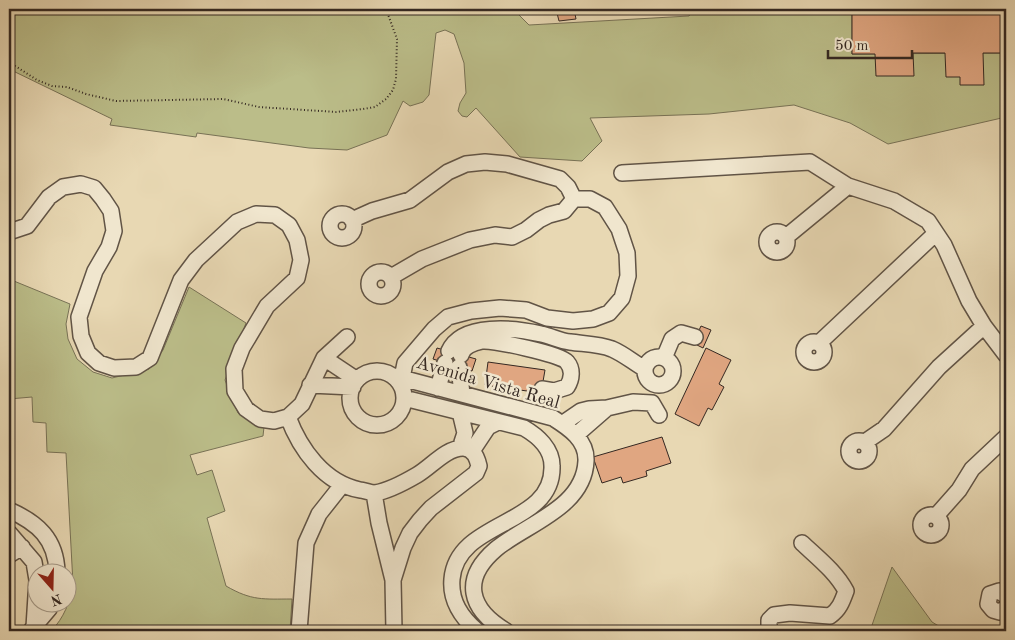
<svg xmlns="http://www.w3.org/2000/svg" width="1015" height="640" viewBox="0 0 1015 640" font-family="'Old Standard TT',serif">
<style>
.green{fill:#bbbd89;stroke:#787256}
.building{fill:#e0a681;stroke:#342822}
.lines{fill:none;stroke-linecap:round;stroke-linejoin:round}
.minor-casing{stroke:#615446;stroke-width:18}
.path{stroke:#342822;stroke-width:2;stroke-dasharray:1 2.5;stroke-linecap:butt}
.minor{stroke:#f0e6ce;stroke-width:15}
.labels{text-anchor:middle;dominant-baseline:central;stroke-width:5;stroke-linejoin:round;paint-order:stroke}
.street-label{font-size:18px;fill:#342822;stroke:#f0e6ce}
</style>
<rect width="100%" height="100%" fill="#e8d8b3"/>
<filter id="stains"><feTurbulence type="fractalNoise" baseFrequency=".004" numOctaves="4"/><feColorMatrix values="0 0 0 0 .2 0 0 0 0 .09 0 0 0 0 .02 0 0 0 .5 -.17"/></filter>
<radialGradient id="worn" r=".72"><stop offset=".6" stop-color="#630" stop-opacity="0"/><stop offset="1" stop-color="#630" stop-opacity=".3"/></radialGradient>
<path class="green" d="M 9,9 L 513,9 L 529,25 L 689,16 L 693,9 L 852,9 L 852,54 L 1006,53 L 1006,117 L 888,144 L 850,123 L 794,105 L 709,114 L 590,118 L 602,141 L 582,161 L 520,157 L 476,108 L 467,117 L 462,116 L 458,111 L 460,103 L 466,93 L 464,63 L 454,34 L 445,30 L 436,33 L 429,95 L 423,102 L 410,106 L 403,101 L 387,135 L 347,150 L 309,148 L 197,133 L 196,137 L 110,125 L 112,119 L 9,69 Z
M 9,279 L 70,304 L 66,324 L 68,339 L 77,359 L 93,372 L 112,378 L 149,369 L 163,350 L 189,287 L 246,323 L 225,380 L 238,413 L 264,427 L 263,436 L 190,455 L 197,475 L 212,470 L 225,511 L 207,518 L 226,586 C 252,601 263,599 292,599 L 290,631 L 51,631 C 64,618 70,602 73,584 L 66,453 L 47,452 L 46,423 L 33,422 L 32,397 L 9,399 Z
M 892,567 L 932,622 L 947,631 L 870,631 Z"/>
<path class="building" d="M 556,9 L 574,9 L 576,19 L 559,21 Z
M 629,9 L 647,9 L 647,12 L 630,13 Z
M 852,9 L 1006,9 L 1006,53 L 983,53 L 984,85 L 960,85 L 960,77 L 946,77 L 945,53 L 913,53 L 914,76 L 876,76 L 875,54 L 852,54 Z
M 701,326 L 711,330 L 703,348 L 693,343 Z
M 437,348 L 476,359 L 472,371 L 433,359 Z
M 706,348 L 731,360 L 719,384 L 724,387 L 712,410 L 708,408 L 699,426 L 675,414 Z
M 488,362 L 545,370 L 541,393 L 485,385 Z
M 662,437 L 671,463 L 646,471 L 647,476 L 623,483 L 621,477 L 602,483 L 593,457 Z"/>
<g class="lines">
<g class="minor-casing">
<path id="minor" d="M 622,173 L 810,162 L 848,186 L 894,201 L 928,221 L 944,245 L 969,301 L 984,326 L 1006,355
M330 226a12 12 0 1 1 24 0a12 12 0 1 1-24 0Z
M 352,220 L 372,211 L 410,200 L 448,172 L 466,164 L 485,162 L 507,164 L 560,179 L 568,187 L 574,199
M767 242a10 10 0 1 1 20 0a10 10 0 1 1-20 0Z
M 9,232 L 27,226 L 49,197 L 63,187 L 81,184 L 94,188 L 103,199 L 111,211 L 114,231 L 109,247 L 95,271 L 79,317 L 81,336 L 88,353 L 99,363 L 114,368 L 136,367 L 150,358 L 181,280 L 196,260 L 237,222 L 256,214 L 275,215 L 289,225 L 297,240 L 301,260 L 297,278 L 267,306 L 242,348 L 234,369 L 235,391 L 246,409 L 260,419 L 274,421 L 288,417 L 302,404 L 324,358 L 347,337
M 786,237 L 848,186
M369 284a12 12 0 1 1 24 0a12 12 0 1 1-24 0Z
M 391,277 L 422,259 L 470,240 L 495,235 L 512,237 L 526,230 L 539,220 L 549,215 L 564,211 L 574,199 L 590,199 L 605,207 L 619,229 L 627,253 L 628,276 L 622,298 L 609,313 L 593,319 L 573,321 L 547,318 L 526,310 L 500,308 L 471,311 L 448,317 L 434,329 L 405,363 L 402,378
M804 352a10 10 0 1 1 20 0a10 10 0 1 1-20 0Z
M 819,343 L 936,233
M 449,351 C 462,322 515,328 541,334 C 551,336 560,341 570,342 C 584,344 599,344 612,349 C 624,354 634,363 645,369
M 461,355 C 463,346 473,343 482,341 C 493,340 561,354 567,362 C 573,369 572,379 567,387 L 554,391 L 542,389
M645 371a14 14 0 1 1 28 0a14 14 0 1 1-28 0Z
M 324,358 L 357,380
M 664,358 L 672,339 L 681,333 L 695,337
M 459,367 L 462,394
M350 398a27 27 0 1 1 54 0a27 27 0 1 1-54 0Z
M 394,376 L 553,418 C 569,428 587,440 586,461 C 584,508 526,524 496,549 C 461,579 469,609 506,631
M 310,385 L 353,387
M 438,388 L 445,363
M 404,398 L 524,428 C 538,436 552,449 552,466 C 554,527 457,519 452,579 C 450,601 461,617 477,631
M 460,412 L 465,433 L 462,442 L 463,448
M 288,417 C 300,449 324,483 360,490 C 364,490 370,493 375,493 C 389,491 405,482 417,475 C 431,467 446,448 463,448 C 473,448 477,457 479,466 L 476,473 L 431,508 L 420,520 L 410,533 L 403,548 L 393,580
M 562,424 L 581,411 L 589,409 L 607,408 L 633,402 L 652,403 L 659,415
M 576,435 L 607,408
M849 451a10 10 0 1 1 20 0a10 10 0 1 1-20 0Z
M 865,442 L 884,429 L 939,367 L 984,326
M 472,451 L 488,427 L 498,422
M 374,493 L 379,523 L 393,580 L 394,631
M 9,510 C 38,523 56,539 57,572
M921 525a10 10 0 1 1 20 0a10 10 0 1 1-20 0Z
M 936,516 L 959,490 L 972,469 L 1006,437
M 9,533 L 34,562 L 37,580 L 34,627
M 9,555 L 22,547
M 1006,596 L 999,591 L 990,594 L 988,604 L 993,610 L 1000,612 L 1006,608
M 32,629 L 49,609 L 52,602
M 299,631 L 306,543 L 319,514 L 342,485
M 769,631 L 769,620 L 774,615 L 790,613 L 830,616 C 839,610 842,602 846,591 C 836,572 818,558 802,543"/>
</g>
<path class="path" d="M 9,62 L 37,80 L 52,86 L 67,87 L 86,94 L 116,101 L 223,99 L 259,107 L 336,112 L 363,109 L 375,107 L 386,99 L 393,90 L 396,79 L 397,39 L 386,9"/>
<use href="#minor" class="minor"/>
</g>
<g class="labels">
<g class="street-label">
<text transform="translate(488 383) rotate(16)">Avenida Vista Real</text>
</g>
</g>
<rect width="1015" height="640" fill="none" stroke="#e8d8b3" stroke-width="30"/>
<rect x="10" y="10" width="995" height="620" fill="none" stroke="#342822" stroke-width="2.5"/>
<rect x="15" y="15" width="985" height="610" fill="none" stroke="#342822"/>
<g transform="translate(52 588) rotate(160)"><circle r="24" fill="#f0e6ce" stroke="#a59a89"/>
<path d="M0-4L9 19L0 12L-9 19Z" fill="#8f2418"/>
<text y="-8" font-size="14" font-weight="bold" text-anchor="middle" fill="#342822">N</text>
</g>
<path d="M828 50v8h84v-8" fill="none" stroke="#342822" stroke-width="2.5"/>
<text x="835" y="50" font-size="15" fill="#342822" stroke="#f0e6ce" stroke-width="4" paint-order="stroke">50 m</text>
<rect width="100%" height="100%" filter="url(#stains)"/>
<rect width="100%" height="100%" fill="url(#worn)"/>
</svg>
